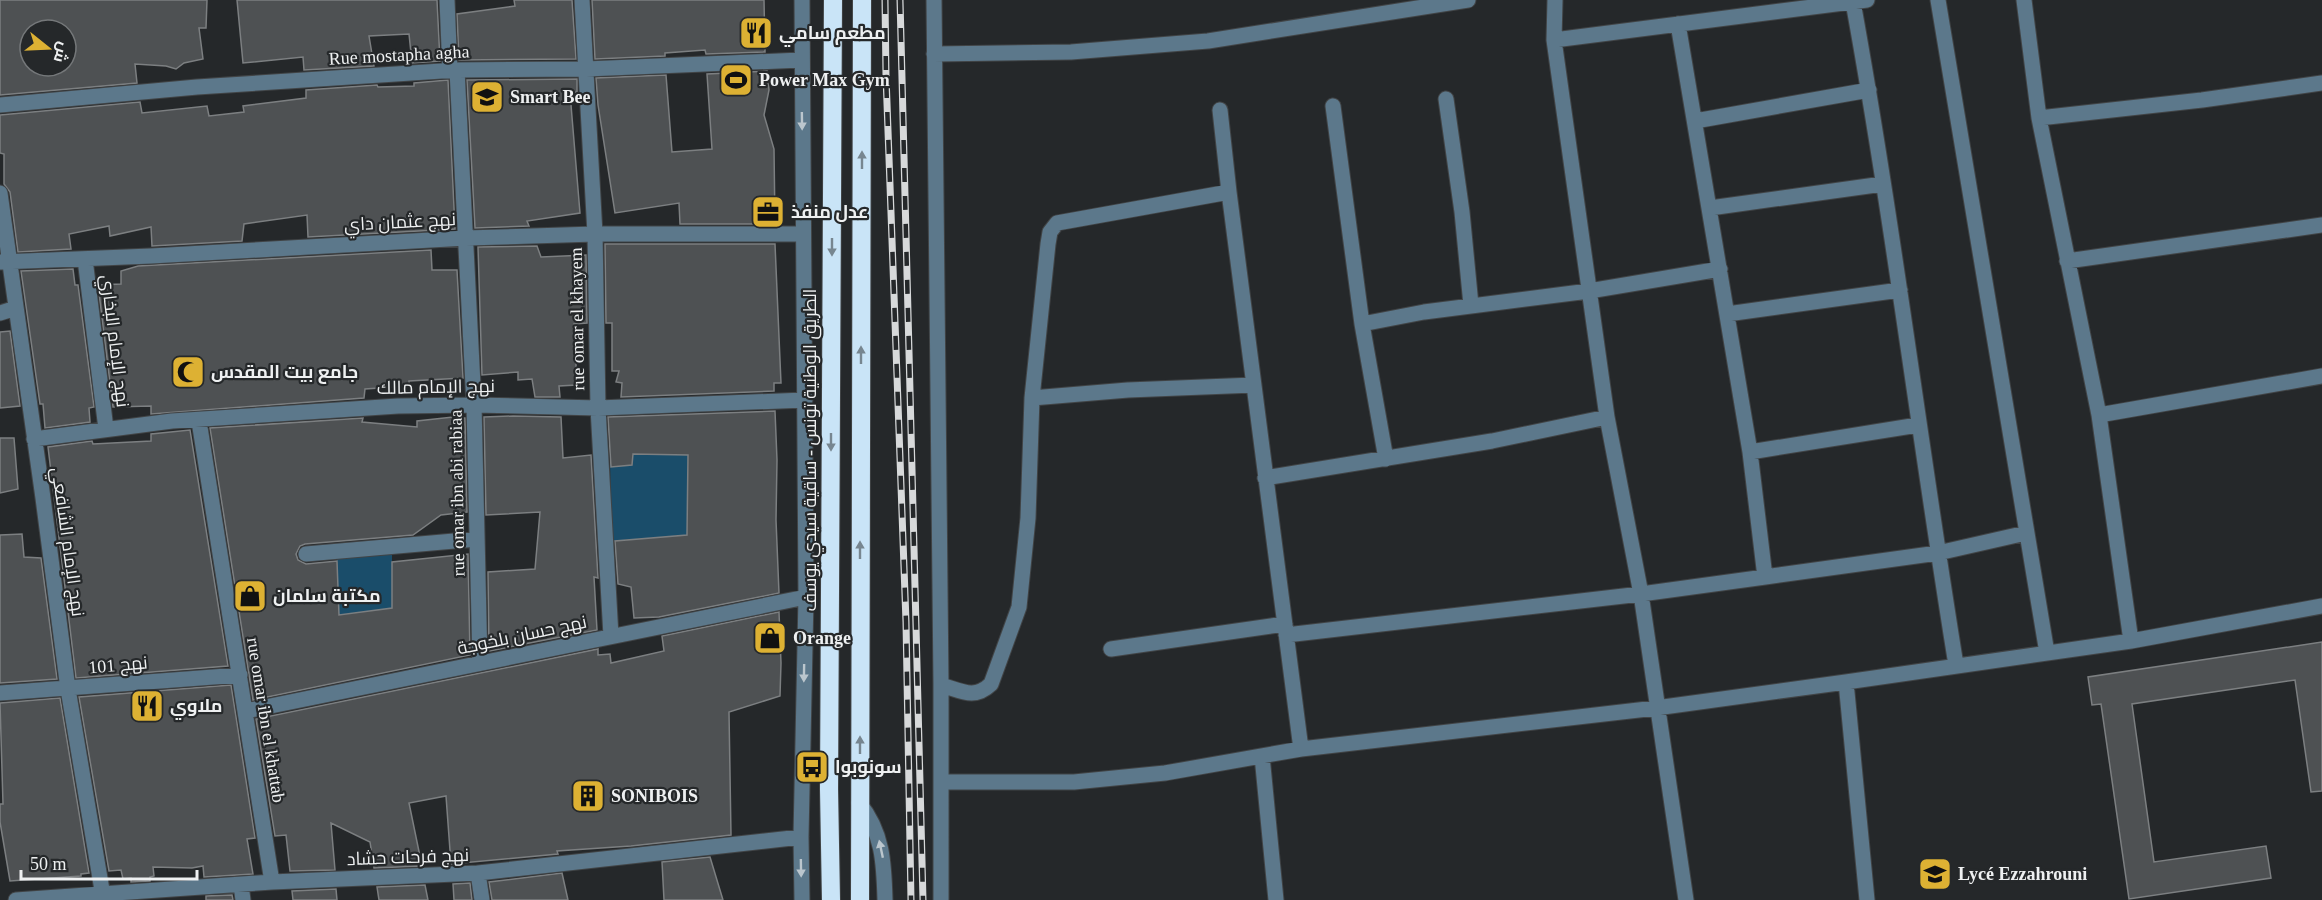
<svg xmlns="http://www.w3.org/2000/svg" width="2322" height="900" viewBox="0 0 2322 900" font-family="'Times New Roman',Cairo,serif">
<style>
.green{fill:#1a4d6a}
.building{fill:#4e5153;stroke:#7c7f81;stroke-width:1.5;fill-rule:evenodd}
.lines{fill:none;stroke-linecap:round;stroke-linejoin:round}
.minor-casing{stroke:#414446;stroke-width:17}
.highway-casing{stroke:#414446;stroke-width:20}
.minor{stroke:#5c788b;stroke-width:15}
.highway{stroke:#c9e4f7;stroke-width:18}
.rail-casing{stroke:#d7d9da;stroke-width:7}
.rail{stroke:#25282a;stroke-width:4.5;stroke-dasharray:14;stroke-linecap:butt}
.oneway{fill:#bbc6cd}
.oneway2{fill:#778690}
.labels{text-anchor:middle;dominant-baseline:central;stroke-width:4.5;stroke-linejoin:round;paint-order:stroke}
.poi-label{font-size:18px;font-weight:bold;fill:#eef0f1;stroke:#25282a;text-anchor:start}
.street-label{font-size:18px;fill:#eef0f1;stroke:#25282a}
</style>
<rect width="100%" height="100%" fill="#25282a"/>
<path class="green" d="M 633,451 L 688,455 L 687,535 L 611,541 L 610,454 L 619,456 L 622,466 L 632,465 Z
M 392,553 L 392,608 L 339,615 L 337,558 Z"/>
<path class="building" d="M 0,0 L 207,0 L 206,28 L 199,28 L 203,59 L 184,63 L 176,69 L 166,66 L 135,64 L 137,83 L 0,95 ZM 30,30 L 66,30 L 66,66 L 30,66 Z
M 237,0 L 437,0 L 440,61 L 412,63 L 409,34 L 369,36 L 374,66 L 304,70 L 303,57 L 243,63 Z
M 514,0 L 572,0 L 576,59 L 459,60 L 457,14 L 515,6 Z
M 592,0 L 764,0 L 765,52 L 706,54 L 705,50 L 665,53 L 665,56 L 595,59 Z
M 767,71 L 769,90 L 764,115 L 774,149 L 775,224 L 680,224 L 679,203 L 615,213 L 598,105 L 596,78 L 666,75 L 672,152 L 712,149 L 707,74 Z
M 577,79 L 577,92 L 570,93 L 580,213 L 527,221 L 529,226 L 475,228 L 467,80 Z
M 448,80 L 455,229 L 308,237 L 307,215 L 244,224 L 242,241 L 152,246 L 151,227 L 110,236 L 109,226 L 69,234 L 71,249 L 18,252 L 10,192 L 4,184 L 4,154 L 0,153 L 0,115 L 140,102 L 142,113 L 207,106 L 209,116 L 244,112 L 243,106 L 306,98 L 306,90 L 377,85 L 378,87 L 414,86 L 414,83 Z
M 605,244 L 775,244 L 781,383 L 774,383 L 774,391 L 621,397 L 622,383 L 616,382 L 619,371 L 612,371 L 612,323 L 606,323 Z
M 537,246 L 541,257 L 586,255 L 587,323 L 574,324 L 577,385 L 559,386 L 560,397 L 535,397 L 532,379 L 518,380 L 518,372 L 482,375 L 478,247 Z
M 431,250 L 432,270 L 457,270 L 463,378 L 409,381 L 409,386 L 365,389 L 364,398 L 151,414 L 151,406 L 113,407 L 98,285 L 121,284 L 121,271 L 138,266 Z
M 73,269 L 75,285 L 78,285 L 94,407 L 89,408 L 90,422 L 45,428 L 43,404 L 40,404 L 21,271 Z
M 10,331 L 20,406 L 0,408 L 0,332 Z
M 775,411 L 777,460 L 776,520 L 779,593 L 659,617 L 634,618 L 631,587 L 618,584 L 615,541 L 687,535 L 688,455 L 633,454 L 632,465 L 611,467 L 608,417 Z
M 462,416 L 462,418 L 465,418 L 467,512 L 441,515 L 413,535 L 305,544 L 300,546 L 296,554 L 298,560 L 306,564 L 337,561 L 339,615 L 392,608 L 392,562 L 468,554 L 470,655 L 253,700 L 210,428 L 363,418 L 362,422 L 417,427 L 417,421 Z
M 513,416 L 561,417 L 563,458 L 591,455 L 598,578 L 594,577 L 597,630 L 489,651 L 488,572 L 535,569 L 540,512 L 486,515 L 484,417 Z
M 190,430 L 228,666 L 76,678 L 48,447 L 92,441 L 93,444 L 151,441 L 151,434 Z
M 0,438 L 14,438 L 18,489 L 0,493 Z
M 22,534 L 24,557 L 41,558 L 57,679 L 0,683 L 0,535 Z
M 779,612 L 781,663 L 780,696 L 729,712 L 731,835 L 631,846 L 557,851 L 558,854 L 451,864 L 446,796 L 409,803 L 422,866 L 374,868 L 370,842 L 331,823 L 335,870 L 290,871 L 286,835 L 275,836 L 256,719 L 598,649 L 598,655 L 610,654 L 611,663 L 664,651 L 662,636 Z
M 2322,642 L 2322,791 L 2311,792 L 2295,680 L 2132,704 L 2154,862 L 2266,846 L 2271,878 L 2129,899 L 2101,704 L 2092,705 L 2088,677 Z
M 231,685 L 255,838 L 247,839 L 253,874 L 204,877 L 203,866 L 192,868 L 153,867 L 154,876 L 150,877 L 150,881 L 131,882 L 131,878 L 123,879 L 121,870 L 109,871 L 79,697 Z
M 60,698 L 89,873 L 81,874 L 81,876 L 10,881 L 0,822 L 0,804 L 3,804 L 0,703 Z
M 710,857 L 723,900 L 664,900 L 662,862 Z
M 562,873 L 568,900 L 492,900 L 489,882 Z
M 470,883 L 472,900 L 454,900 L 453,884 Z
M 425,885 L 428,900 L 379,900 L 377,887 Z
M 336,889 L 337,900 L 293,900 L 292,891 Z
M 232,895 L 233,900 L 206,900 L 206,896 Z"/>
<g class="lines">
<g class="minor-casing">
<path id="minor" d="M 447,0 L 450,71
M 582,0 L 595,234 L 598,408 L 611,636
M 934,0 L 941,685 L 941,900
M 1555,0 L 1554,40 L 1607,417 L 1641,594 L 1686,900
M 1938,0 L 2047,653
M 2024,0 L 2039,118 L 2099,415 L 2131,641
M 1853,2 C 1893,222 1920,444 1956,665
M 1678,24 L 1750,452 L 1765,577
M 1554,40 L 1867,0
M 934,54 L 1071,52 L 1208,41 L 1468,0
M 457,70 L 474,405 L 480,663
M 1446,99 L 1462,212 L 1471,305
M 0,105 L 197,87 L 457,70 L 586,69 L 801,60
M 1333,106 L 1362,324 L 1386,459
M 1220,110 L 1229,192 L 1301,749
M 2039,118 L 2202,100 L 2322,83
M 1695,121 L 1869,90
M 0,193 L 43,498 L 68,689 L 103,896
M 1710,208 L 1883,184
M 85,259 L 106,429
M 2067,261 L 2322,225
M 0,262 L 151,256 L 466,238 L 595,234 L 803,234
M 0,313 L 16,308
M 1727,314 L 1900,290
M 1362,324 L 1424,312 L 1589,291 L 1720,269
M 1032,398 L 1128,390 L 1254,385
M 2099,415 L 2322,376
M 199,421 L 272,882
M 34,439 L 172,421 L 398,406 L 474,405 L 598,408 L 805,400
M 1750,452 L 1918,425
M 1265,478 L 1492,441 L 1607,417
M 306,554 L 477,539
M 1286,635 L 1641,594 L 1765,577 L 1938,553 L 2026,533
M 1111,649 L 1285,624
M 1846,682 L 1867,900
M 941,685 C 962,691 974,700 991,684 L 1019,607 L 1028,518 L 1032,398 L 1048,244 L 1050,232 L 1057,223 L 1229,192
M 0,693 L 240,675
M 246,711 L 806,597
M 1262,756 L 1276,900
M 941,782 L 1074,782 L 1165,773 L 1301,749 L 1656,708 L 1846,682 L 2131,641 L 2322,606
M 859,803 C 883,832 884,864 885,900
M 478,873 L 482,900
M 241,885 L 243,900
M 16,900 L 272,882 L 478,873 L 801,837
M 802,900 L 801,837 L 806,597 L 802,0"/>
</g>
<g class="highway-casing">
<path id="highway" d="M 831,900 L 829,789 L 833,0
M 860,900 L 862,0"/>
</g>
<use href="#minor" class="minor"/>
<use href="#highway" class="highway"/>
<g class="rail-casing">
<path id="rail" d="M 885,0 L 886,76 L 906,622 L 911,900
M 900,0 L 923,900"/>
</g>
<use href="#rail" class="rail"/>
</g>
<defs><path id="oneway-solid" d="M-6-.8H1V-3.2L6.5 0L1 3.2V.8H-6Z" transform="scale(1.5)"/></defs>
<g class="oneway">
<use href="#oneway-solid" transform="translate(802 121) rotate(89)"/>
<use href="#oneway-solid" transform="translate(804 673) rotate(91)"/>
<use href="#oneway-solid" transform="translate(881 849) rotate(-102)"/>
<use href="#oneway-solid" transform="translate(801 868) rotate(89)"/>
</g>
<g class="oneway2">
<use href="#oneway-solid" transform="translate(862 160) rotate(-90)"/>
<use href="#oneway-solid" transform="translate(832 247) rotate(90)"/>
<use href="#oneway-solid" transform="translate(861 355) rotate(-90)"/>
<use href="#oneway-solid" transform="translate(831 442) rotate(90)"/>
<use href="#oneway-solid" transform="translate(860 550) rotate(-90)"/>
<use href="#oneway-solid" transform="translate(860 745) rotate(-90)"/>
</g>
<defs>
<g id="restaurant-square" transform="scale(1.725)"><rect x="-9" y="-9" width="18" height="18" rx="4" fill="#ddb133" stroke="#25282a"/><path d="M-5-6h1v4h1v-4h1v4h1v-4h1v5L-1.5 .5V6h-2V.5L-5-1ZM5-6V6H3V1.5H1.5Q1.5-4 5-6Z" fill="#111"/></g>
<g id="stadium-square" transform="scale(1.725)"><rect x="-9" y="-9" width="18" height="18" rx="4" fill="#ddb133" stroke="#25282a"/><path d="M0-5a6.5 5 0 1 0 0 10a6.5 5 0 1 0 0-10ZM-3.5-1.8h7v3.6h-7Z" fill="#111"/></g>
<g id="school-square" transform="scale(1.725)"><rect x="-9" y="-9" width="18" height="18" rx="4" fill="#ddb133" stroke="#25282a"/><path d="M0-5L7-2L0 1L-7-2ZM-4 1L0 2.5L4 1V4Q0 6-4 4Z" fill="#111"/></g>
<g id="office-square" transform="scale(1.725)"><rect x="-9" y="-9" width="18" height="18" rx="4" fill="#ddb133" stroke="#25282a"/><path d="M-6-3h4V-5.5h4V-3h4V5H-6ZM-1-4.5V-3h2v-1.5ZM-6 0V1H6V0Z" fill="#111"/></g>
<g id="mosque-square" transform="scale(1.725)"><rect x="-9" y="-9" width="18" height="18" rx="4" fill="#ddb133" stroke="#25282a"/><path d="M3.5-4.9A6 6 0 1 0 3.5 4.9A5 5 0 1 1 3.5-4.9Z" fill="#111"/></g>
<g id="shop-square" transform="scale(1.725)"><rect x="-9" y="-9" width="18" height="18" rx="4" fill="#ddb133" stroke="#25282a"/><path d="M-5-2.5h2.3a2.7 3.5 0 0 1 5.4 0H5L5.5 6h-11ZM-1.5-2.5h3a1.5 2.3 0 0 0-3 0Z" fill="#111"/></g>
<g id="bus-square" transform="scale(1.725)"><rect x="-9" y="-9" width="18" height="18" rx="4" fill="#ddb133" stroke="#25282a"/><path d="M-5-6H5V4H4V6H2V4H-2V6H-4V4H-5ZM-3.5-4V0h7V-4ZM-3.5 1.2v1.5H-2V1.2ZM2 1.2v1.5H3.5V1.2Z" fill="#111"/></g>
<g id="building-square" transform="scale(1.725)"><rect x="-9" y="-9" width="18" height="18" rx="4" fill="#ddb133" stroke="#25282a"/><path d="M-4-6H4V6H1V3H-1V6H-4ZM-2.5-4.3h1.7v1.8h-1.7ZM.8-4.3h1.7v1.8H.8ZM-2.5-1h1.7V.8h-1.7ZM.8-1h1.7V.8H.8Z" fill="#111"/></g>
</defs>
<g fill-rule="evenodd">
<use href="#restaurant-square" x="756" y="33"/>
<use href="#stadium-square" x="736" y="80"/>
<use href="#school-square" x="487" y="97"/>
<use href="#office-square" x="768" y="212"/>
<use href="#mosque-square" x="188" y="372"/>
<use href="#shop-square" x="250" y="596"/>
<use href="#shop-square" x="770" y="638"/>
<use href="#restaurant-square" x="147" y="706"/>
<use href="#bus-square" x="812" y="767"/>
<use href="#building-square" x="588" y="796"/>
<use href="#school-square" x="1935" y="874"/>
</g>
<g class="labels">
<g class="poi-label">
<text x="779" y="33">مطعم سامي</text>
<text x="759" y="80">Power Max Gym</text>
<text x="510" y="97">Smart Bee</text>
<text x="791" y="212">عدل منفذ</text>
<text x="211" y="372">جامع بيت المقدس</text>
<text x="273" y="596">مكتبة سلمان</text>
<text x="793" y="638">Orange</text>
<text x="170" y="706">ملاوي</text>
<text x="835" y="767">سونوبوا</text>
<text x="611" y="796">SONIBOIS</text>
<text x="1958" y="874">Lycé Ezzahrouni</text>
</g>
<g class="street-label">
<text transform="translate(399 55) rotate(-3)">Rue mostapha agha</text>
<text transform="translate(400 222) rotate(-3)">نهج عثمان داي</text>
<text transform="translate(577 319) rotate(-91)">rue omar el khayem</text>
<text transform="translate(115 341) rotate(83)">نهج الإمام البخاري</text>
<text transform="translate(436 387) rotate(-1)">نهج الإمام مالك</text>
<text transform="translate(810 450) rotate(-90)">الطريق الوطنية تونس - ساقية سيدي يوسف</text>
<text transform="translate(457 493) rotate(-91)">rue omar ibn abi rabiaa</text>
<text transform="translate(68 542) rotate(82)">نهج الإمام الشافعي</text>
<text transform="translate(522 635) rotate(-12)">نهج حسان بلخوجة</text>
<text transform="translate(118 665) rotate(-5)">نهج 101</text>
<text transform="translate(266 720) rotate(81)">rue omar ibn el khattab</text>
<text transform="translate(408 857) rotate(-2)">نهج فرحات حشاد</text>
</g>
</g>
<g transform="translate(48 48) rotate(108)"><circle r="28" fill="#25282a" stroke="#75787a" stroke-width="1.5"/>
<path d="M0-4.5L10 22L0 15L-10 22Z" fill="#ddb133"/>
<text y="-9" font-size="16" font-weight="bold" text-anchor="middle" fill="#eef0f1">ش</text>
</g>
<path d="M21 870v9h176v-9" fill="none" stroke="#eef0f1" stroke-width="3"/>
<text x="30" y="870" font-size="18" fill="#eef0f1" stroke="#25282a" stroke-width="4.5" paint-order="stroke">50 m</text>
</svg>
